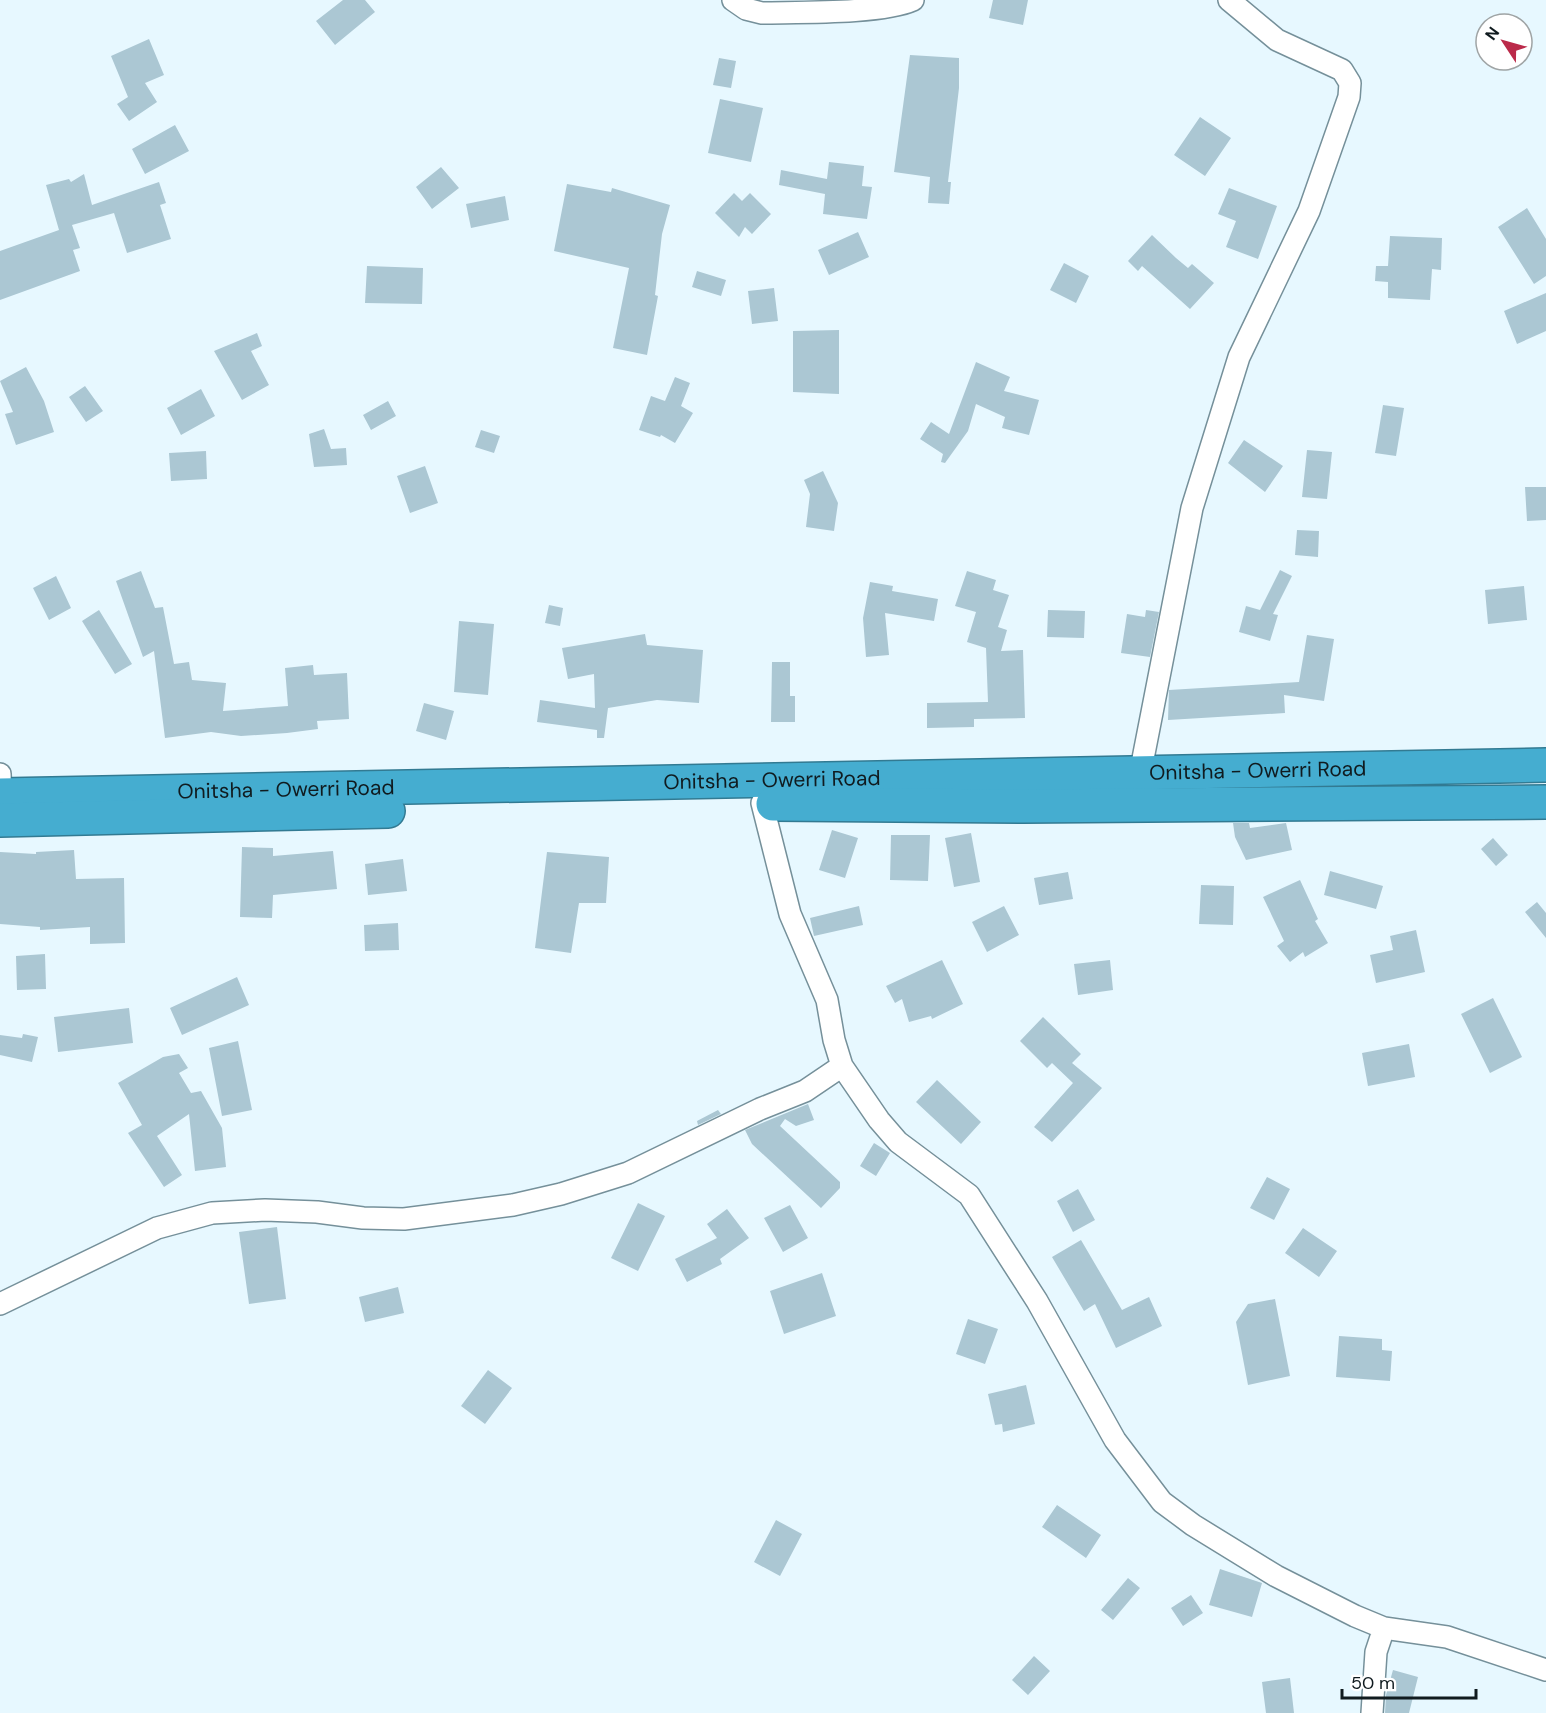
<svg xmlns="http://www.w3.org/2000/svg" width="1546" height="1713" viewBox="0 0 1546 1713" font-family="'DM Sans',sans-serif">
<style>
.building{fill:#abc7d3}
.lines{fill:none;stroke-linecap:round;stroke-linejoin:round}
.street-casing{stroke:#75909a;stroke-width:24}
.highway-casing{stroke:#327a92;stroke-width:36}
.street{stroke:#fff;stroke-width:21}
.highway{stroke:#45add0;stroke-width:33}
.labels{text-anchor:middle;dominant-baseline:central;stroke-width:4.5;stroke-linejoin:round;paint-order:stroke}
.street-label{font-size:21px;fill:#101b1f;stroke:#fff}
</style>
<rect width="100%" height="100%" fill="#e7f8ff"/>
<path class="building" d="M 343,0 L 365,0 L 375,12 L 335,45 L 316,21 Z
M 993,0 L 1028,0 L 1023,25 L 989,18 Z
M 149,39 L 164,75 L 145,83 L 157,102 L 129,121 L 117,104 L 128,97 L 111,56 Z
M 910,55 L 959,58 L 959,88 L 948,182 L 951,182 L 949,204 L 928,203 L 930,177 L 894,172 Z
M 719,58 L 736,61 L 731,88 L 713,85 Z
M 720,99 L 763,108 L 751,162 L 708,153 Z
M 1200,117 L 1231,138 L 1205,176 L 1174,155 Z
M 175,125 L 189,151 L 145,174 L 132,149 Z
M 829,162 L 864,166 L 862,186 L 872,187 L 867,219 L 823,214 L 825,194 L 779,185 L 781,170 L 827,179 Z
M 441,167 L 459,188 L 432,209 L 416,187 Z
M 84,174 L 92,205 L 159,182 L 166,203 L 160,205 L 171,239 L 127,253 L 114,213 L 72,225 L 80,248 L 73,250 L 80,271 L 0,300 L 0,251 L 59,230 L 46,185 L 69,179 L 71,182 Z
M 567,184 L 611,192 L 612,188 L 670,205 L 662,234 L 655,295 L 658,296 L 647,355 L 613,348 L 629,268 L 554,251 Z
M 1229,188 L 1277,206 L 1258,259 L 1226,247 L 1236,221 L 1218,214 Z
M 734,193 L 742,201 L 750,193 L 771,214 L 752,234 L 745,227 L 739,237 L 715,213 Z
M 505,196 L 509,220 L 471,228 L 466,204 Z
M 1527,208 L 1546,239 L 1546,276 L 1534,284 L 1498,227 Z
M 858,232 L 869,257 L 829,275 L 818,250 Z
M 1152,235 L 1176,258 L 1188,268 L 1192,264 L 1214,283 L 1190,309 L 1142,266 L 1138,271 L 1128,261 Z
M 1390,236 L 1442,238 L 1441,270 L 1432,269 L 1430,300 L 1388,298 L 1388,282 L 1375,281 L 1376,266 L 1388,266 Z
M 1064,263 L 1089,276 L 1076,303 L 1050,290 Z
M 367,266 L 423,268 L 422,304 L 365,303 Z
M 697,271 L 726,280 L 721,296 L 692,287 Z
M 774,288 L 778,321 L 752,324 L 748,291 Z
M 1546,293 L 1546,331 L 1517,344 L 1504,311 Z
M 839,330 L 839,394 L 793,392 L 793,331 Z
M 257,333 L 262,346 L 251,351 L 269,385 L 242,400 L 214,351 Z
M 976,362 L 1010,377 L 1004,391 L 1039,400 L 1029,435 L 1002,428 L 1005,417 L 976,404 L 968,431 L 945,463 L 941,462 L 943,454 L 920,439 L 931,422 L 949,434 Z
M 26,367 L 44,401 L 54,432 L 16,445 L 5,414 L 13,412 L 0,381 Z
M 675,377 L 690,383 L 681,406 L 693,413 L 675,443 L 661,435 L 660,437 L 639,430 L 651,396 L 665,401 Z
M 85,386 L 103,411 L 86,422 L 69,397 Z
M 201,389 L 215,416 L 181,435 L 167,408 Z
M 388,401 L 396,416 L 371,430 L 363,415 Z
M 1383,405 L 1404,408 L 1396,456 L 1375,453 Z
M 324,429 L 331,449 L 346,448 L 347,465 L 314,467 L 309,434 Z
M 481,430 L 500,436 L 494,453 L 475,447 Z
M 1244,440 L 1283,466 L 1265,492 L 1228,463 Z
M 1307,450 L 1332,452 L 1327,499 L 1302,497 Z
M 206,451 L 207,479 L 171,481 L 169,453 Z
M 425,466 L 438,503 L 410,513 L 397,476 Z
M 823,471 L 838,503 L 834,531 L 806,527 L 810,494 L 804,480 Z
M 1525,487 L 1546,487 L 1546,520 L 1527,521 Z
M 1297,530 L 1319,531 L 1318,557 L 1295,555 Z
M 1280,570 L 1292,576 L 1273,614 L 1278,615 L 1270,641 L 1239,632 L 1246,606 L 1260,610 Z
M 141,571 L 155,608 L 163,607 L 174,664 L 189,662 L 192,680 L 226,683 L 223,711 L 288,706 L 285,668 L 313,665 L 314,675 L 347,673 L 349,719 L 317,721 L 318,729 L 287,733 L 241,736 L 211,732 L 165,738 L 154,651 L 143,657 L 116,581 Z
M 967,571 L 996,580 L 993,590 L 1009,595 L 998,627 L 1007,630 L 1001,651 L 1023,650 L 1025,718 L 974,719 L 974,727 L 927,728 L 927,703 L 988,702 L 986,648 L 967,642 L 976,612 L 955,606 Z
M 56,576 L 71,608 L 49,620 L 33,588 Z
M 870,582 L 893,586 L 892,591 L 938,599 L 934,621 L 885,613 L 889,655 L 866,657 L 863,618 Z
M 1524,586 L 1527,620 L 1488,624 L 1485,590 Z
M 549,605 L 563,608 L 560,626 L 545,623 Z
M 99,610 L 132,664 L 115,674 L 82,621 Z
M 1048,610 L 1085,611 L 1084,638 L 1047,637 Z
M 1146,610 L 1159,612 L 1150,657 L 1121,653 L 1127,614 L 1145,617 Z
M 459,621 L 494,624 L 488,695 L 454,692 Z
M 645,634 L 647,645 L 703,650 L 699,703 L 657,700 L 608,708 L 604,738 L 597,738 L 597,730 L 537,722 L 540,700 L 595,708 L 594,674 L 568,679 L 562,648 Z
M 1307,635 L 1334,639 L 1324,701 L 1284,695 L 1285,713 L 1168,720 L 1169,690 L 1299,682 Z
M 772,662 L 790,662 L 790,696 L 795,696 L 795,722 L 771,722 Z
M 424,703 L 454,711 L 446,740 L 416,731 Z
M 1233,823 L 1249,823 L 1250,828 L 1286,823 L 1292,850 L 1246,860 L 1235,837 Z
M 832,830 L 858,838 L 845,878 L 819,870 Z
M 971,833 L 980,882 L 954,887 L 945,838 Z
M 891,835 L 930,835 L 928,881 L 890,880 Z
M 1493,838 L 1508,855 L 1496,866 L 1481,849 Z
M 242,847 L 273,848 L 273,856 L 333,851 L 337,889 L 273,895 L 272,918 L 240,917 Z
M 74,850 L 76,879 L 124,878 L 125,943 L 90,944 L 90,927 L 40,930 L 40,927 L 0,924 L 0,852 L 36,854 L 36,852 Z
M 547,852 L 609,857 L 606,903 L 579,903 L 571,953 L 535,948 Z
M 403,859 L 407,891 L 368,895 L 365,864 Z
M 1330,871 L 1383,886 L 1376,909 L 1324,895 Z
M 1068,872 L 1073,899 L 1039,905 L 1034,878 Z
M 1300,880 L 1318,919 L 1315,921 L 1328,943 L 1305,957 L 1303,952 L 1290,962 L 1277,946 L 1284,941 L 1263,897 Z
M 1201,885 L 1234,886 L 1233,925 L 1199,924 Z
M 1537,902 L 1546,913 L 1546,938 L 1525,912 Z
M 859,906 L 863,925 L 814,936 L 810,918 Z
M 1004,906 L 1019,935 L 987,952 L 972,922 Z
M 398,923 L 399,950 L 365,951 L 364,925 Z
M 1416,930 L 1425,972 L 1376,983 L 1370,955 L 1393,950 L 1390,936 Z
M 45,954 L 46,989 L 17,990 L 16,956 Z
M 942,960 L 963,1004 L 932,1019 L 931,1016 L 909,1022 L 902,999 L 895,1003 L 886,986 Z
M 1110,960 L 1113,990 L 1078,995 L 1074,964 Z
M 237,977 L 249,1005 L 182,1035 L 170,1008 Z
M 1493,998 L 1522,1057 L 1490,1073 L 1461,1014 Z
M 129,1008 L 133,1043 L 58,1052 L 54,1017 Z
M 1043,1017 L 1081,1054 L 1072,1063 L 1102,1088 L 1052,1142 L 1034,1127 L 1073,1083 L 1052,1063 L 1047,1068 L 1020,1041 Z
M 23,1034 L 38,1037 L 32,1062 L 0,1055 L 0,1035 L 22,1038 Z
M 238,1041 L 252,1110 L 222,1116 L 209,1048 Z
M 1409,1044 L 1415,1077 L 1368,1086 L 1362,1053 Z
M 179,1054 L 188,1068 L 179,1073 L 191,1093 L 201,1091 L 222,1128 L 226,1167 L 195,1171 L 189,1114 L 157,1136 L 182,1175 L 164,1187 L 128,1133 L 142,1125 L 118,1083 L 163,1057 Z
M 937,1080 L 981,1122 L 961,1144 L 916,1102 Z
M 808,1104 L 814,1120 L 796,1126 L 785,1119 L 780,1126 L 840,1182 L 840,1188 L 821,1208 L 752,1144 L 745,1130 Z
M 718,1110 L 721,1114 L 698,1125 L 697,1121 Z
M 874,1143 L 890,1153 L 876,1176 L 860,1166 Z
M 1267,1177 L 1290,1189 L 1274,1220 L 1250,1208 Z
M 1078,1189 L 1095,1220 L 1073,1232 L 1057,1201 Z
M 638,1203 L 665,1216 L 638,1271 L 611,1258 Z
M 790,1205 L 808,1238 L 783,1252 L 764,1218 Z
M 727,1209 L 749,1238 L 720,1259 L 722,1264 L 687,1282 L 675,1259 L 717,1238 L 707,1224 Z
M 277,1227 L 286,1299 L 249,1304 L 239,1232 Z
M 1303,1228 L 1337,1251 L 1319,1277 L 1285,1253 Z
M 1081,1240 L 1122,1310 L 1149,1297 L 1162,1326 L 1116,1348 L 1095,1304 L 1084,1311 L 1052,1257 Z
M 822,1273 L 836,1316 L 784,1334 L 770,1291 Z
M 398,1287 L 404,1313 L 365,1322 L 359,1297 Z
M 1275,1299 L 1290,1376 L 1248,1385 L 1236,1322 L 1248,1304 Z
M 968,1319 L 998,1329 L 985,1364 L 956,1354 Z
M 1339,1336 L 1382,1339 L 1382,1350 L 1392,1351 L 1390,1381 L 1336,1377 Z
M 488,1370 L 512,1388 L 485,1424 L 461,1406 Z
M 1026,1385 L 1035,1424 L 1003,1432 L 1002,1424 L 995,1425 L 988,1394 Z
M 1057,1505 L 1101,1535 L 1086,1558 L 1042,1527 Z
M 776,1520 L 802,1534 L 780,1576 L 754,1562 Z
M 1220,1569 L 1262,1583 L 1252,1617 L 1209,1605 Z
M 1128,1578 L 1140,1588 L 1113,1620 L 1101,1610 Z
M 1191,1595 L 1203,1613 L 1183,1626 L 1171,1608 Z
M 1034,1656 L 1050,1671 L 1028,1695 L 1012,1680 Z
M 1393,1670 L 1418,1677 L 1409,1713 L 1385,1713 L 1386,1695 Z
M 1290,1678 L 1294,1713 L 1266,1713 L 1262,1682 Z"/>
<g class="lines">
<g class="street-casing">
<path id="street" d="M 733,0 L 746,9 L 762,13 C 799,12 882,14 913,0
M 0,774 L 1,795
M 1140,774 L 1192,508 L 1239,357 L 1309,211 L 1349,97 L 1350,83 L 1342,70 L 1277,40 L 1229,0
M 762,803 L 790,914 L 827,1000 L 834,1040 L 842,1066 L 879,1120 L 898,1142 L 969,1195 L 1037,1301 L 1115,1440 L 1162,1502 L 1193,1525 L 1276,1576 L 1355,1616 L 1384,1628 L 1447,1637 L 1546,1670
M 0,1304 L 157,1228 L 212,1213 L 265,1210 L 317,1212 L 363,1218 L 404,1219 L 513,1205 L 561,1194 L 628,1173 L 760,1109 L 805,1091 L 842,1066
M 1372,1713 L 1376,1652 L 1384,1628"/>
</g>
<g class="highway-casing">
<g id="highway">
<path id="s1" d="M 0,795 L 1546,765"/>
<path d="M 773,804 L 1024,806 L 1546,802"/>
<path d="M 0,820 L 388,811"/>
</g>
</g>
<use href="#street" class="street"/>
<use href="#highway" class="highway"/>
</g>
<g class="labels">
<g class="street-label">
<text stroke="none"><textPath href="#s1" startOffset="1258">Onitsha - Owerri Road</textPath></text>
<text stroke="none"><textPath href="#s1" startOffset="772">Onitsha - Owerri Road</textPath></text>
<text stroke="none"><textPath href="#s1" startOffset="286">Onitsha - Owerri Road</textPath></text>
</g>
</g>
<g transform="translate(1504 42) rotate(306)"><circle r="28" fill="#ffffff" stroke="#9fa4a5" stroke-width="1.5"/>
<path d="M0-4.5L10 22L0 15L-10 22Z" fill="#bb2a4a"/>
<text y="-9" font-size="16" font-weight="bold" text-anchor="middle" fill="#101b1f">N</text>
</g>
<path d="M1342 1689v9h134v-9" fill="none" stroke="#101b1f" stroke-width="3"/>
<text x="1351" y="1689" font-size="18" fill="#101b1f" stroke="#ffffff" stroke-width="4.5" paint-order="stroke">50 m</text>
</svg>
